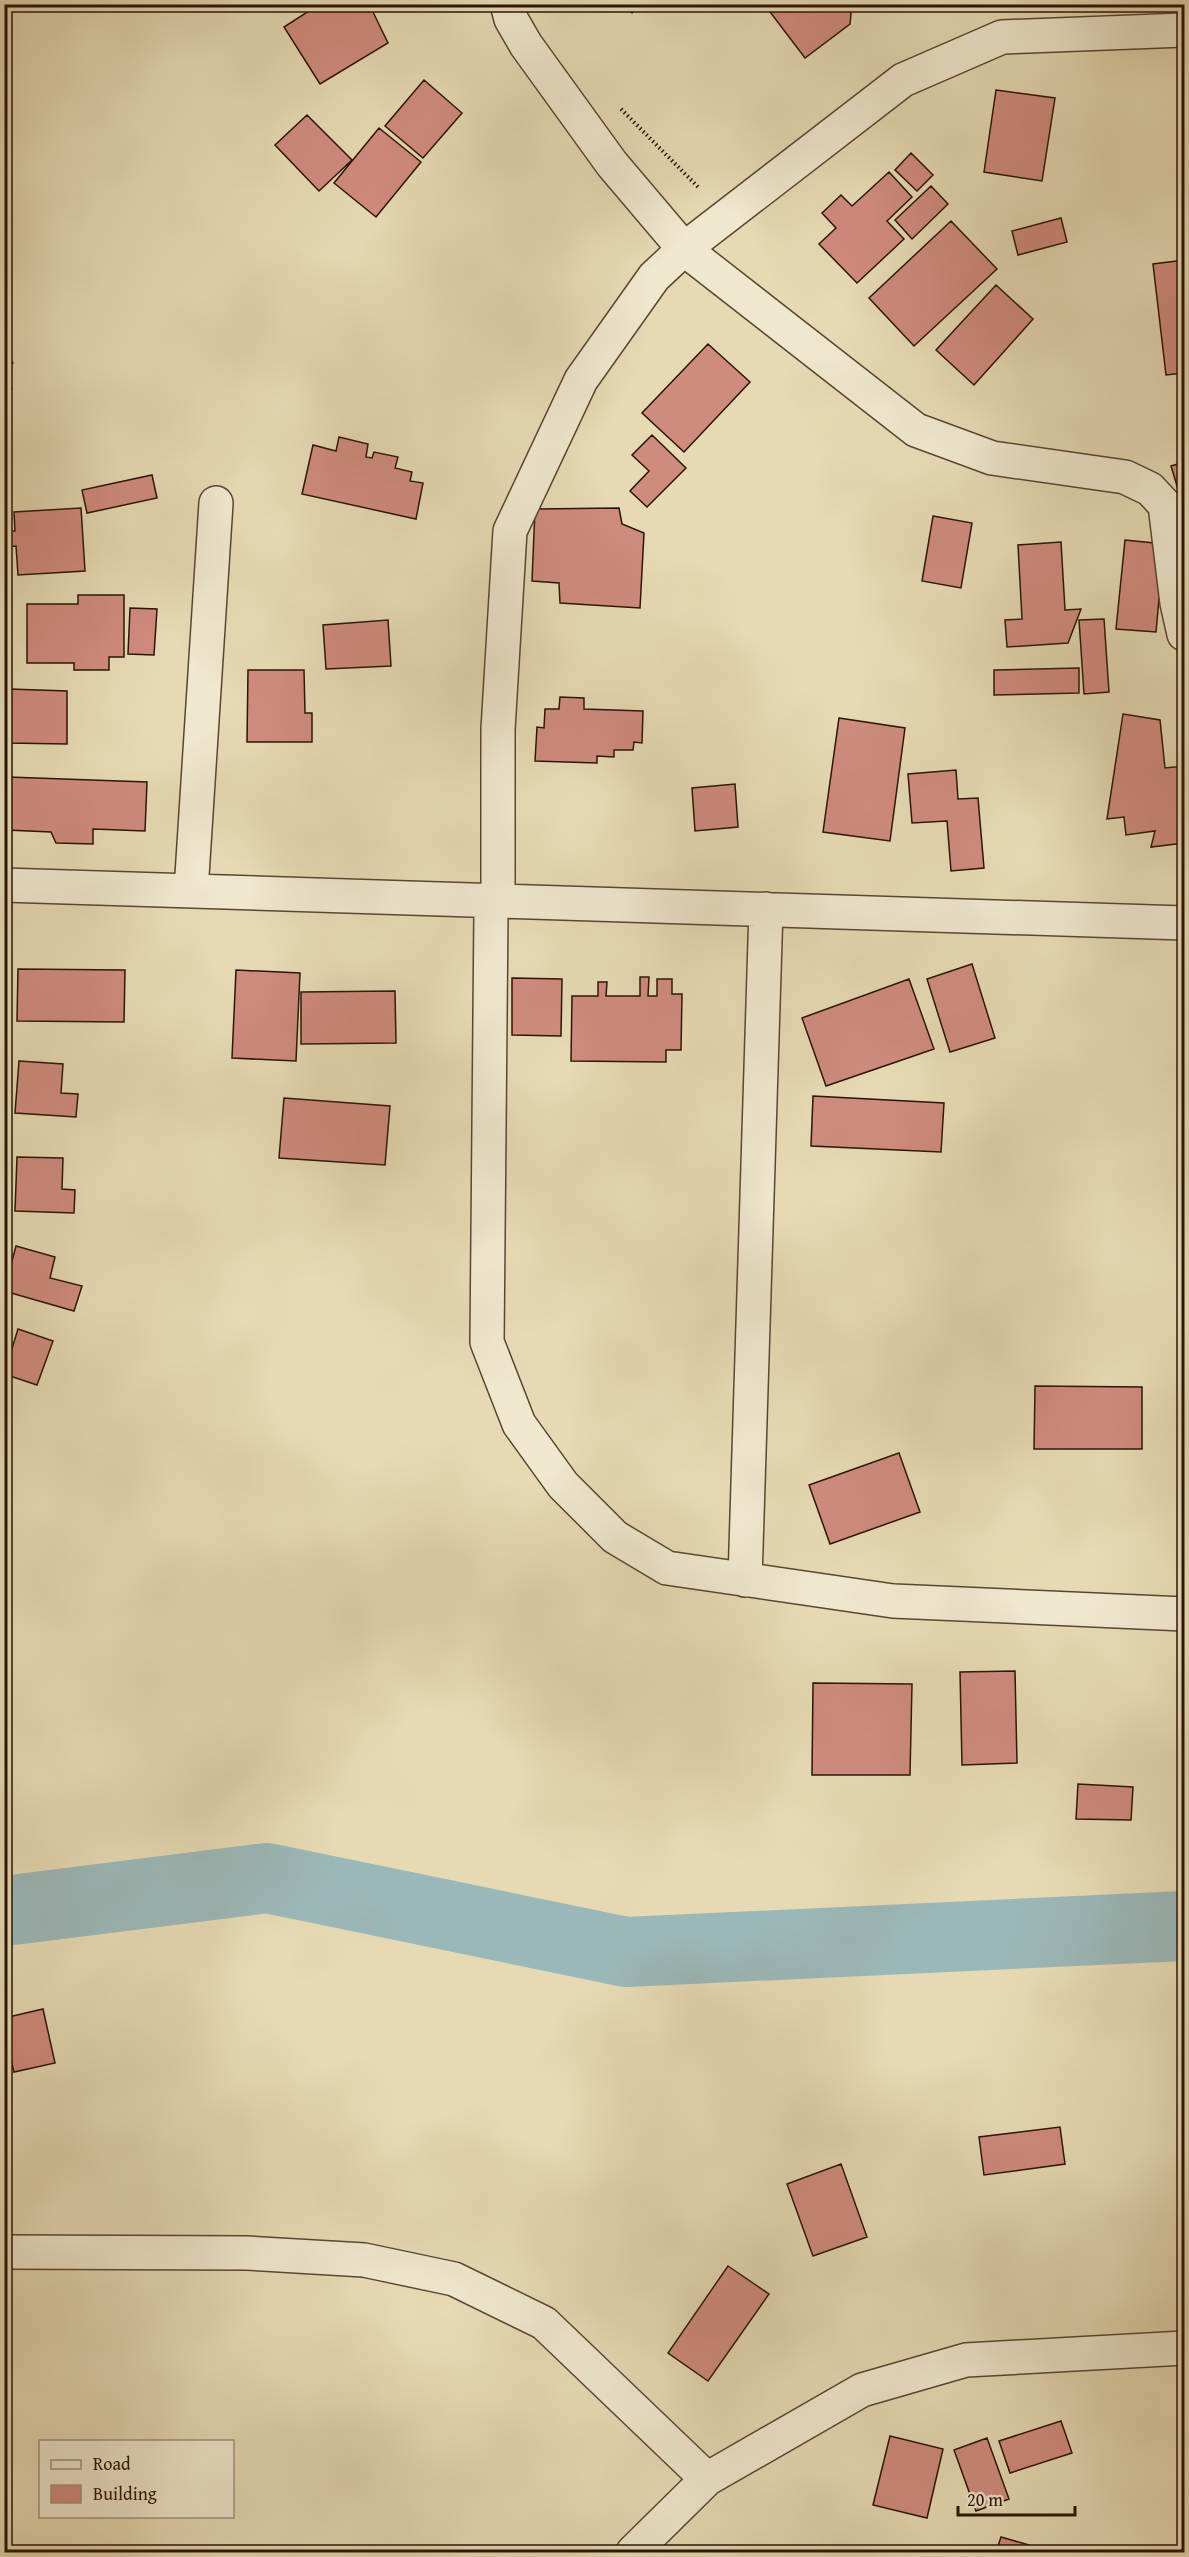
<svg xmlns="http://www.w3.org/2000/svg" width="1189" height="2557" viewBox="0 0 1189 2557" font-family="'Gentium Book Plus',serif">
<style>
.lines{fill:none;stroke-linecap:round;stroke-linejoin:round}
.river{stroke:#9bb8b8;stroke-width:70}
.building{fill:#d08b7f;stroke:#2a1406;stroke-width:1.5}
.minor-casing{stroke:#594632;stroke-width:36}
.path{stroke:#2a1406;stroke-width:4;stroke-dasharray:1.5 3;stroke-linecap:butt}
.minor{stroke:#efe7ce;stroke-width:33}
</style>
<rect width="100%" height="100%" fill="#e6dab4"/>
<filter id="stains"><feTurbulence type="fractalNoise" baseFrequency=".00333" numOctaves="4"/><feColorMatrix values="0 0 0 0 .2 0 0 0 0 .09 0 0 0 0 .02 0 0 0 .5 -.17"/></filter>
<radialGradient id="worn" r=".72"><stop offset=".6" stop-color="#630" stop-opacity="0"/><stop offset="1" stop-color="#630" stop-opacity=".3"/></radialGradient>
<g class="lines">
<path class="river" d="M 4,1911 L 267,1878 L 626,1952 L 1184,1926"/>
</g>
<path class="building" d="M 311,4 L 364,4 L 369,12 L 372,10 L 388,43 L 320,84 L 284,27 L 309,11 L 307,7 Z
M 623,4 L 640,4 L 632,13 Z
M 764,4 L 852,4 L 850,24 L 805,58 Z
M 424,80 L 462,113 L 423,158 L 385,126 Z
M 996,90 L 1055,98 L 1042,181 L 984,172 Z
M 307,115 L 352,160 L 319,191 L 275,145 Z
M 379,128 L 421,162 L 376,217 L 334,183 Z
M 911,153 L 933,175 L 917,191 L 895,170 Z
M 889,172 L 912,197 L 887,221 L 904,239 L 857,283 L 819,244 L 836,228 L 822,213 L 841,195 L 852,206 Z
M 931,186 L 948,204 L 912,239 L 895,220 Z
M 1061,218 L 1067,242 L 1018,255 L 1012,231 Z
M 951,221 L 997,269 L 914,346 L 869,298 Z
M 1184,260 L 1184,373 L 1166,375 L 1153,264 Z
M 996,285 L 1033,319 L 974,385 L 936,350 Z
M 708,344 L 750,382 L 684,452 L 642,413 Z
M 4,354 L 13,363 L 4,370 Z
M 4,380 L 12,389 L 4,395 Z
M 652,435 L 686,468 L 647,507 L 630,491 L 649,471 L 632,455 Z
M 339,437 L 368,444 L 366,457 L 372,458 L 374,452 L 398,457 L 395,468 L 412,472 L 410,481 L 423,483 L 416,519 L 302,494 L 313,445 L 336,451 Z
M 1184,462 L 1184,509 L 1171,466 Z
M 152,475 L 157,498 L 87,513 L 82,490 Z
M 81,508 L 85,571 L 18,575 L 16,546 L 4,547 L 4,531 L 15,531 L 14,512 Z
M 619,508 L 622,524 L 644,533 L 640,608 L 560,603 L 559,583 L 532,581 L 535,509 Z
M 933,516 L 972,523 L 961,588 L 922,581 Z
M 1125,540 L 1164,544 L 1156,632 L 1116,629 Z
M 1061,542 L 1065,610 L 1081,609 L 1068,643 L 1007,647 L 1005,620 L 1022,619 L 1018,545 Z
M 78,595 L 124,595 L 124,657 L 109,657 L 109,670 L 74,670 L 74,663 L 27,663 L 27,604 L 78,604 Z
M 130,608 L 157,609 L 154,655 L 128,654 Z
M 1104,619 L 1109,692 L 1084,694 L 1079,620 Z
M 388,620 L 391,666 L 326,669 L 323,625 Z
M 1079,668 L 1079,693 L 994,695 L 994,670 Z
M 248,670 L 304,670 L 305,713 L 312,713 L 312,742 L 247,742 Z
M 9,689 L 67,691 L 67,744 L 7,743 Z
M 560,697 L 584,698 L 584,709 L 643,711 L 642,743 L 634,742 L 633,750 L 614,750 L 614,757 L 597,756 L 597,763 L 535,761 L 537,727 L 544,728 L 545,709 L 559,709 Z
M 1123,714 L 1160,720 L 1165,768 L 1184,766 L 1184,843 L 1151,847 L 1155,831 L 1126,835 L 1124,817 L 1107,819 Z
M 839,718 L 905,728 L 890,841 L 823,832 Z
M 956,770 L 958,799 L 978,798 L 984,868 L 951,871 L 947,821 L 912,823 L 908,774 Z
M 8,777 L 147,782 L 145,831 L 93,829 L 93,844 L 56,843 L 51,832 L 7,830 Z
M 735,784 L 738,827 L 695,831 L 692,788 Z
M 972,964 L 995,1038 L 950,1052 L 927,979 Z
M 18,969 L 125,970 L 124,1022 L 17,1021 Z
M 236,970 L 300,973 L 296,1061 L 232,1058 Z
M 640,977 L 649,977 L 648,996 L 657,996 L 657,979 L 672,979 L 672,994 L 682,994 L 681,1050 L 666,1050 L 666,1062 L 571,1061 L 572,996 L 598,996 L 598,982 L 607,982 L 606,996 L 640,996 Z
M 512,978 L 562,979 L 561,1036 L 512,1035 Z
M 909,979 L 934,1049 L 826,1086 L 802,1018 Z
M 395,991 L 396,1043 L 301,1044 L 301,992 Z
M 19,1061 L 63,1064 L 61,1093 L 78,1094 L 76,1117 L 15,1113 Z
M 813,1096 L 944,1103 L 941,1152 L 811,1146 Z
M 284,1098 L 390,1106 L 385,1165 L 279,1158 Z
M 17,1157 L 63,1158 L 62,1189 L 75,1190 L 74,1213 L 15,1211 Z
M 16,1246 L 55,1257 L 50,1278 L 82,1286 L 74,1311 L 4,1291 Z
M 18,1329 L 53,1341 L 37,1385 L 4,1374 Z
M 1035,1386 L 1142,1387 L 1142,1449 L 1034,1449 Z
M 899,1453 L 920,1512 L 830,1544 L 809,1485 Z
M 1015,1671 L 1017,1763 L 962,1765 L 960,1672 Z
M 813,1683 L 912,1684 L 910,1775 L 812,1775 Z
M 1078,1784 L 1133,1787 L 1131,1820 L 1076,1819 Z
M 43,2009 L 55,2063 L 14,2072 L 4,2033 L 4,2018 Z
M 1060,2127 L 1065,2164 L 984,2175 L 979,2137 Z
M 841,2164 L 867,2237 L 813,2256 L 787,2184 Z
M 728,2266 L 769,2294 L 708,2381 L 668,2353 Z
M 1061,2421 L 1072,2453 L 1010,2473 L 999,2441 Z
M 890,2436 L 943,2449 L 927,2518 L 873,2505 Z
M 987,2438 L 1009,2499 L 976,2511 L 954,2450 Z
M 1001,2537 L 1053,2552 L 996,2552 Z"/>
<g class="lines">
<g class="minor-casing">
<path id="minor" d="M 507,4 L 511,19 L 526,45 L 612,164 L 684,249 L 916,430 L 992,458 L 1125,477 L 1150,489 L 1165,505 L 1177,603 L 1184,634
M 1184,30 L 1002,37 L 903,80 L 684,249 L 654,277 L 581,380 L 510,531 L 498,729 L 498,901 L 491,911 L 487,1342 L 519,1424 L 563,1485 L 615,1537 L 667,1568 L 893,1601 L 1184,1614
M 4,885 L 1184,923
M 191,891 L 216,503
M 745,1580 L 766,909
M 4,2252 L 247,2253 L 364,2260 L 454,2279 L 544,2323 L 707,2479
M 633,2552 L 707,2479 L 862,2390 L 966,2360 L 1184,2348"/>
</g>
<path class="path" d="M 621,109 L 700,189"/>
<use href="#minor" class="minor"/>
</g>
<rect width="1189" height="2557" fill="none" stroke="#e6dab4" stroke-width="24"/>
<rect x="6" y="6" width="1177" height="2545" fill="none" stroke="#2a1406" stroke-width="3"/>
<rect x="12" y="12" width="1165" height="2533" fill="none" stroke="#2a1406" stroke-width="1.5"/>
<rect x="39" y="2440" width="195" height="78" fill="#efe7ce" stroke="#a0937e" stroke-width="1.5"/>
<rect x="51" y="2460" width="30" height="9" fill="#efe7ce" stroke="#a0937e" stroke-width="1.5"/>
<text x="93" y="2470" font-size="18" fill="#2a1406">Road</text>
<rect x="51" y="2485" width="30" height="18" fill="#d08b7f" stroke="#a0937e" stroke-width="1.5"/>
<text x="93" y="2500" font-size="18" fill="#2a1406">Building</text>
<path d="M958 2506v9h117v-9" fill="none" stroke="#2a1406" stroke-width="3"/>
<text x="967" y="2506" font-size="18" fill="#2a1406" stroke="#efe7ce" stroke-width="4.5" paint-order="stroke">20 m</text>
<rect width="100%" height="100%" filter="url(#stains)"/>
<rect width="100%" height="100%" fill="url(#worn)"/>
</svg>
